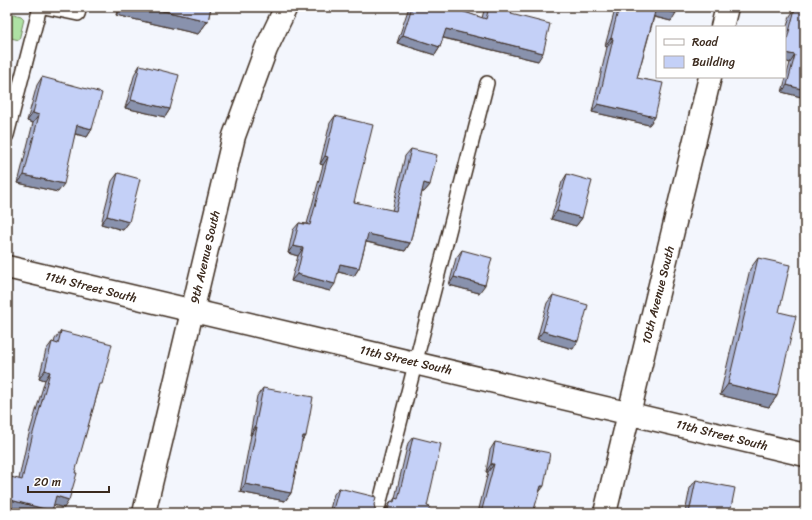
<svg xmlns="http://www.w3.org/2000/svg" width="812" height="520" viewBox="0 0 812 520" font-family="Sriracha,sans-serif">
<style>
.green{fill:#aee2a4;stroke:#748661}
.lines{fill:none;stroke-linecap:round;stroke-linejoin:round}
.lane-casing{stroke:#3b2a1e;stroke-width:16}
.street-casing{stroke:#3b2a1e;stroke-width:25}
.secondary-casing{stroke:#3b2a1e;stroke-width:25}
.lane{stroke:#fff;stroke-width:13}
.street{stroke:#fff;stroke-width:22}
.secondary{stroke:#fff;stroke-width:22}
.wall{fill:#a9b3d4;stroke:#3b2a1e}
.shaded-wall{fill:#8992ad;stroke:#3b2a1e}
.building{fill:#c4d0f7;stroke:#3b2a1e}
.labels{text-anchor:middle;dominant-baseline:central;stroke-width:3.5;stroke-linejoin:round;paint-order:stroke}
.street-label{font-size:12px;fill:#3b2a1e;stroke:#fff}
</style>
<rect width="100%" height="100%" fill="#f3f6fd"/>
<filter id="ink" filterUnits="userSpaceOnUse"><feTurbulence type="fractalNoise" baseFrequency=".025" numOctaves="2"/><feDisplacementMap in="SourceGraphic" scale="8" xChannelSelector="R" yChannelSelector="G"/><feConvolveMatrix kernelMatrix="1 2 1 2 8 2 1 2 1" color-interpolation-filters="sRGB"/></filter>
<g filter="url(#ink)">
<path class="green" d="M 7,12 L 21,16 L 24,19 L 19,40 L 7,37 Z"/>
<g class="lines">
<g class="lane-casing">
<path id="lane" d="M 44,7 L 78,14 L 80,7
M 7,135 L 40,7
M 377,513 L 487,83"/>
</g>
<g class="street-casing">
<path id="street" d="M 722,27 L 727,7
M 7,267 C 273,331 540,390 805,455
M 605,513 L 710,77"/>
</g>
<g class="secondary-casing">
<path id="secondary" d="M 144,513 L 234,136 L 266,49 L 286,7"/>
</g>
<use href="#lane" class="lane"/>
<use href="#street" class="street"/>
<use href="#secondary" class="secondary"/>
</g>
<path class="wall" d="M 118,7 L 211,7 L 208,21 L 198,34 L 116,15 Z
M 409,7 L 449,7 L 482,18 L 485,7 L 513,7 L 511,14 L 538,61 L 443,38 L 440,47 L 435,55 L 397,43 Z
M 602,7 L 678,7 L 671,21 L 654,17 L 637,78 L 655,117 L 649,125 L 592,112 L 607,47 L 605,46 L 615,10 Z
M 795,9 L 805,98 L 782,92 L 790,63 L 785,61 L 785,34 L 790,16 Z
M 140,65 L 170,109 L 165,117 L 125,108 L 135,73 Z
M 42,77 L 92,129 L 87,137 L 75,134 L 58,192 L 18,183 L 33,123 L 27,121 L 37,85 Z
M 335,116 L 354,202 L 392,211 L 405,156 L 411,149 L 430,185 L 424,192 L 422,192 L 410,243 L 405,251 L 366,242 L 359,268 L 354,276 L 338,272 L 330,291 L 291,281 L 298,256 L 288,253 L 293,230 L 299,223 L 307,224 L 323,165 L 320,164 L 330,123 Z
M 118,173 L 129,222 L 123,230 L 101,224 L 112,181 Z
M 567,174 L 582,218 L 576,226 L 551,219 L 562,182 Z
M 462,250 L 479,293 L 449,285 L 456,258 Z
M 758,258 L 777,396 L 769,407 L 720,395 L 750,269 Z
M 553,295 L 573,349 L 537,339 L 547,303 Z
M 61,331 L 99,388 L 64,508 L 53,505 L 50,513 L 25,513 L 7,508 L 19,479 L 27,441 L 45,380 L 39,378 L 46,350 L 52,342 L 54,343 L 55,339 Z
M 263,388 L 306,436 L 301,443 L 291,493 L 285,501 L 240,492 L 251,435 L 250,435 L 257,396 Z
M 413,437 L 427,506 L 385,513 L 387,508 L 391,501 L 392,502 L 395,498 L 408,443 Z
M 495,442 L 538,494 L 533,513 L 478,513 L 488,472 L 486,472 L 490,450 Z
M 696,480 L 730,513 L 685,513 L 690,488 Z
M 339,488 L 374,505 L 376,512 L 377,513 L 329,513 L 334,494 Z"/>
<path class="shaded-wall" d="M 122,7 L 146,7 L 208,21 L 198,34 L 116,15 Z
M 602,7 L 617,7 L 615,10 Z
M 656,8 L 676,13 L 671,21 L 651,16 Z
M 446,29 L 543,53 L 538,61 L 440,37 Z
M 403,35 L 440,47 L 435,55 L 397,43 Z
M 611,38 L 613,39 L 607,47 L 605,46 Z
M 785,53 L 795,55 L 790,63 L 785,61 Z
M 787,85 L 805,90 L 805,98 L 782,92 Z
M 131,100 L 170,109 L 165,117 L 125,108 Z
M 598,104 L 655,117 L 649,125 L 592,112 Z
M 33,113 L 39,115 L 33,123 L 27,121 Z
M 77,125 L 92,129 L 87,137 L 72,133 Z
M 325,156 L 328,157 L 323,165 L 320,164 Z
M 24,175 L 64,184 L 58,192 L 18,183 Z
M 424,183 L 430,185 L 424,192 L 418,191 Z
M 557,211 L 582,218 L 576,226 L 551,219 Z
M 107,216 L 129,222 L 123,230 L 101,224 Z
M 368,234 L 410,243 L 405,251 L 363,241 Z
M 293,246 L 303,248 L 298,256 L 288,253 Z
M 340,264 L 359,268 L 354,276 L 335,271 Z
M 297,274 L 335,284 L 330,291 L 291,281 Z
M 454,277 L 485,285 L 479,293 L 449,285 Z
M 543,331 L 578,341 L 573,349 L 537,339 Z
M 45,370 L 50,372 L 45,380 L 39,378 Z
M 728,384 L 777,396 L 769,407 L 720,395 Z
M 255,427 L 257,427 L 251,435 L 250,435 Z
M 303,436 L 306,436 L 300,444 Z
M 491,464 L 494,464 L 488,472 L 486,472 Z
M 245,484 L 291,493 L 285,501 L 240,492 Z
M 541,486 L 544,486 L 538,494 Z
M 56,496 L 69,500 L 64,508 L 50,504 Z
M 7,499 L 52,511 L 50,513 L 25,513 L 7,508 Z"/>
<path class="building" d="M 146,7 L 211,7 L 208,21 Z
M 412,7 L 449,7 L 486,19 L 489,7 L 513,7 L 511,14 L 550,24 L 543,53 L 446,29 L 440,47 L 403,35 Z
M 619,7 L 678,7 L 676,13 L 656,8 L 637,78 L 663,83 L 655,117 L 598,104 L 613,39 L 611,38 Z
M 795,9 L 805,11 L 805,90 L 787,85 L 795,55 L 785,53 L 785,47 Z
M 140,65 L 179,75 L 170,109 L 131,100 Z
M 42,77 L 102,93 L 92,129 L 77,125 L 64,184 L 24,175 L 39,115 L 33,113 Z
M 335,116 L 373,125 L 354,202 L 396,211 L 411,149 L 437,155 L 430,185 L 424,183 L 410,243 L 368,234 L 359,268 L 340,264 L 335,284 L 297,274 L 303,248 L 293,246 L 299,223 L 310,225 L 328,157 L 325,156 Z
M 118,173 L 140,179 L 129,222 L 107,216 Z
M 567,174 L 592,181 L 582,218 L 557,211 Z
M 462,250 L 492,258 L 485,285 L 454,277 Z
M 758,258 L 790,265 L 779,312 L 796,316 L 777,396 L 728,384 Z
M 553,295 L 588,305 L 578,341 L 543,331 Z
M 61,331 L 112,344 L 102,384 L 100,384 L 75,473 L 77,473 L 69,500 L 56,496 L 52,511 L 7,499 L 7,476 L 22,480 L 33,433 L 50,372 L 45,370 L 52,342 L 58,344 Z
M 263,388 L 313,397 L 306,436 L 303,436 L 291,493 L 245,484 L 257,427 L 255,427 Z
M 413,437 L 441,444 L 427,506 L 430,507 L 428,513 L 385,513 L 387,512 L 391,501 L 394,502 L 395,498 L 398,499 Z
M 495,442 L 550,453 L 544,486 L 541,486 L 533,513 L 481,513 L 494,464 L 491,464 Z
M 696,480 L 735,488 L 730,513 L 689,513 Z
M 339,488 L 376,497 L 374,505 L 376,512 L 377,513 L 332,513 Z"/>
</g>
<g class="labels">
<g class="street-label">
<text transform="translate(205 257) rotate(-77)">9th Avenue South</text>
<text transform="translate(91 287) rotate(14)">11th Street South</text>
<text transform="translate(658 295) rotate(-76)">10th Avenue South</text>
<text transform="translate(406 360) rotate(13)">11th Street South</text>
<text transform="translate(722 435) rotate(14)">11th Street South</text>
</g>
</g>
<rect width="812" height="520" fill="none" stroke="#fff" stroke-width="24"/>
<rect x="12" y="12" width="788" height="496" fill="none" stroke="#3b2a1e" stroke-width="1.5" filter="url(#ink)"/>
<rect x="656" y="26" width="130" height="52" fill="#ffffff" stroke="#b1aaa5"/>
<rect x="664" y="39" width="20" height="6" fill="#ffffff" stroke="#b1aaa5"/>
<text x="692" y="46" font-size="12" fill="#3b2a1e">Road</text>
<rect x="664" y="56" width="20" height="12" fill="#c4d0f7" stroke="#b1aaa5"/>
<text x="692" y="66" font-size="12" fill="#3b2a1e">Building</text>
<path d="M28 486v6h81v-6" fill="none" stroke="#3b2a1e" stroke-width="2"/>
<text x="34" y="486" font-size="12" fill="#3b2a1e" stroke="#ffffff" stroke-width="3" paint-order="stroke">20 m</text>
</svg>
